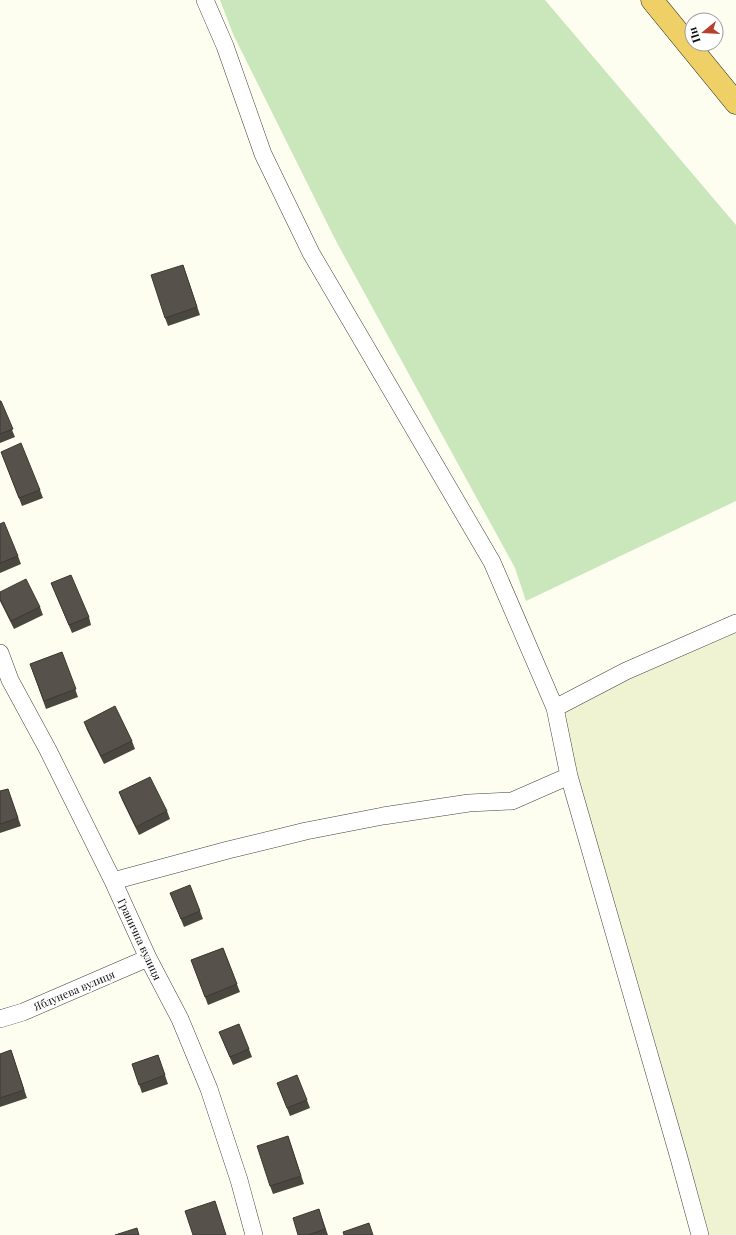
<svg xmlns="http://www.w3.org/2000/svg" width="736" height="1235" viewBox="0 0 736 1235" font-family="'Playfair Display',serif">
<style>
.farmland{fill:#f0f3d1}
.green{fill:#cae7bb}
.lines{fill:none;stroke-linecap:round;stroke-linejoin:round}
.minor-casing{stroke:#414141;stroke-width:18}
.trunk-casing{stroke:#1f1f1f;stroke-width:23}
.minor{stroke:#fff;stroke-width:17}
.trunk{stroke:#eed067;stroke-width:22}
.wall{fill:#4a4640}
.building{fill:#56514b;stroke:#3c3934}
.labels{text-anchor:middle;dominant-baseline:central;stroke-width:4;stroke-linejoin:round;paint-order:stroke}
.street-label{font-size:11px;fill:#0e0e0e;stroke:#fff}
</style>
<rect width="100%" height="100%" fill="#fefef0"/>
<path class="farmland" d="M 736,623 L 736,1235 L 700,1235 L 555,708 Z"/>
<path class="green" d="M 220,0 L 545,0 L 736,225 L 736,501 L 526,601 L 515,568 L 336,241 L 233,34 Z"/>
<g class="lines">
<g class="minor-casing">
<path id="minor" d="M 205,0 L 225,46 L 263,154 L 311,253 L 492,562 L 555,708 L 569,776 L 679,1158 L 700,1235
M 0,653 L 10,680 L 48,750 L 113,881 L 148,958 L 180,1019 L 209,1089 L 239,1180 L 254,1235
M 555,708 L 626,671 L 736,623
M 113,881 L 228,850 L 306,831 L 383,816 L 469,803 L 512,801 L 569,776
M 0,1019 L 23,1012 L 148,958"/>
</g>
<g class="trunk-casing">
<path id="trunk" d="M 652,0 L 736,103"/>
</g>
<use href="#minor" class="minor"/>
<use href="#trunk" class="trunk"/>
</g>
<path class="wall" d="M 183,265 L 200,315 L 168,326 L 165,318 Z
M 0,401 L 15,437 L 0,443 Z
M 1,452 L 40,490 L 43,498 L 22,506 Z
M 0,524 L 18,556 L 21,564 L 0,573 Z
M 51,583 L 89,617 L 91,625 L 72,633 Z
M 0,592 L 40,607 L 43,615 L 14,629 L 0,601 Z
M 62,652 L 78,697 L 46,709 L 30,664 Z
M 84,722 L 132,741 L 135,749 L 104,764 L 87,730 Z
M 8,789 L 21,826 L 0,833 L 0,791 Z
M 119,792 L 167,811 L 170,819 L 139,835 L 122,800 Z
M 170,893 L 200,911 L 203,919 L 184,927 Z
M 223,948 L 240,992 L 208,1005 L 191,960 Z
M 219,1032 L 249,1049 L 252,1057 L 233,1065 Z
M 11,1050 L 27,1098 L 0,1107 L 0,1054 Z
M 158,1055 L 168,1084 L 142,1093 L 132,1064 Z
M 277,1083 L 307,1100 L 310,1108 L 290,1116 Z
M 288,1136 L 304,1184 L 273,1194 L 270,1186 Z
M 319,1209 L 328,1235 L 298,1235 Z"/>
<path class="building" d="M 183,265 L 197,307 L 165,318 L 151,275 Z
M 0,401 L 1,401 L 13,429 L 0,434 Z
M 21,443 L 40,490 L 19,498 L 1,452 Z
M 4,522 L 18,556 L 0,563 L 0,524 Z
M 71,575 L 89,617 L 69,625 L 51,583 Z
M 26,579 L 40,607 L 11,621 L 0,599 L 0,592 Z
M 62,652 L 76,689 L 44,701 L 30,664 Z
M 115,706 L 132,741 L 101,756 L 84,722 Z
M 150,777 L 167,811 L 136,827 L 119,792 Z
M 8,789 L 18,818 L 0,824 L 0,791 Z
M 190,885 L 200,911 L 181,919 L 170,893 Z
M 223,948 L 237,984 L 205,997 L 191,960 Z
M 239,1024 L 249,1049 L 230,1057 L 219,1032 Z
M 11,1050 L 24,1090 L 0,1098 L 0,1054 Z
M 158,1055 L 165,1075 L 139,1085 L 132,1064 Z
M 297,1075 L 307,1100 L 287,1108 L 277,1083 Z
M 288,1136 L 301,1176 L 270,1186 L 257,1146 Z
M 215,1201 L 226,1235 L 193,1235 L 185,1211 Z
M 319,1209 L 325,1229 L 308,1235 L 298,1235 L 293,1218 Z
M 369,1223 L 373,1235 L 344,1235 L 343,1232 Z
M 137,1228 L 139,1235 L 115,1235 Z"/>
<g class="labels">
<g class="street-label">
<text transform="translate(140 939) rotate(65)">Гранична вулиця</text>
<text transform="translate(74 990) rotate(-23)">Яблунева вулиця</text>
</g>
</g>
<g transform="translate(704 32) rotate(252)"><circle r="19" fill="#ffffff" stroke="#9f9f9f"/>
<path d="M0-3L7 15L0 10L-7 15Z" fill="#b6402e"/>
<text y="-6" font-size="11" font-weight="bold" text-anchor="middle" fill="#0e0e0e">Пн</text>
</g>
</svg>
